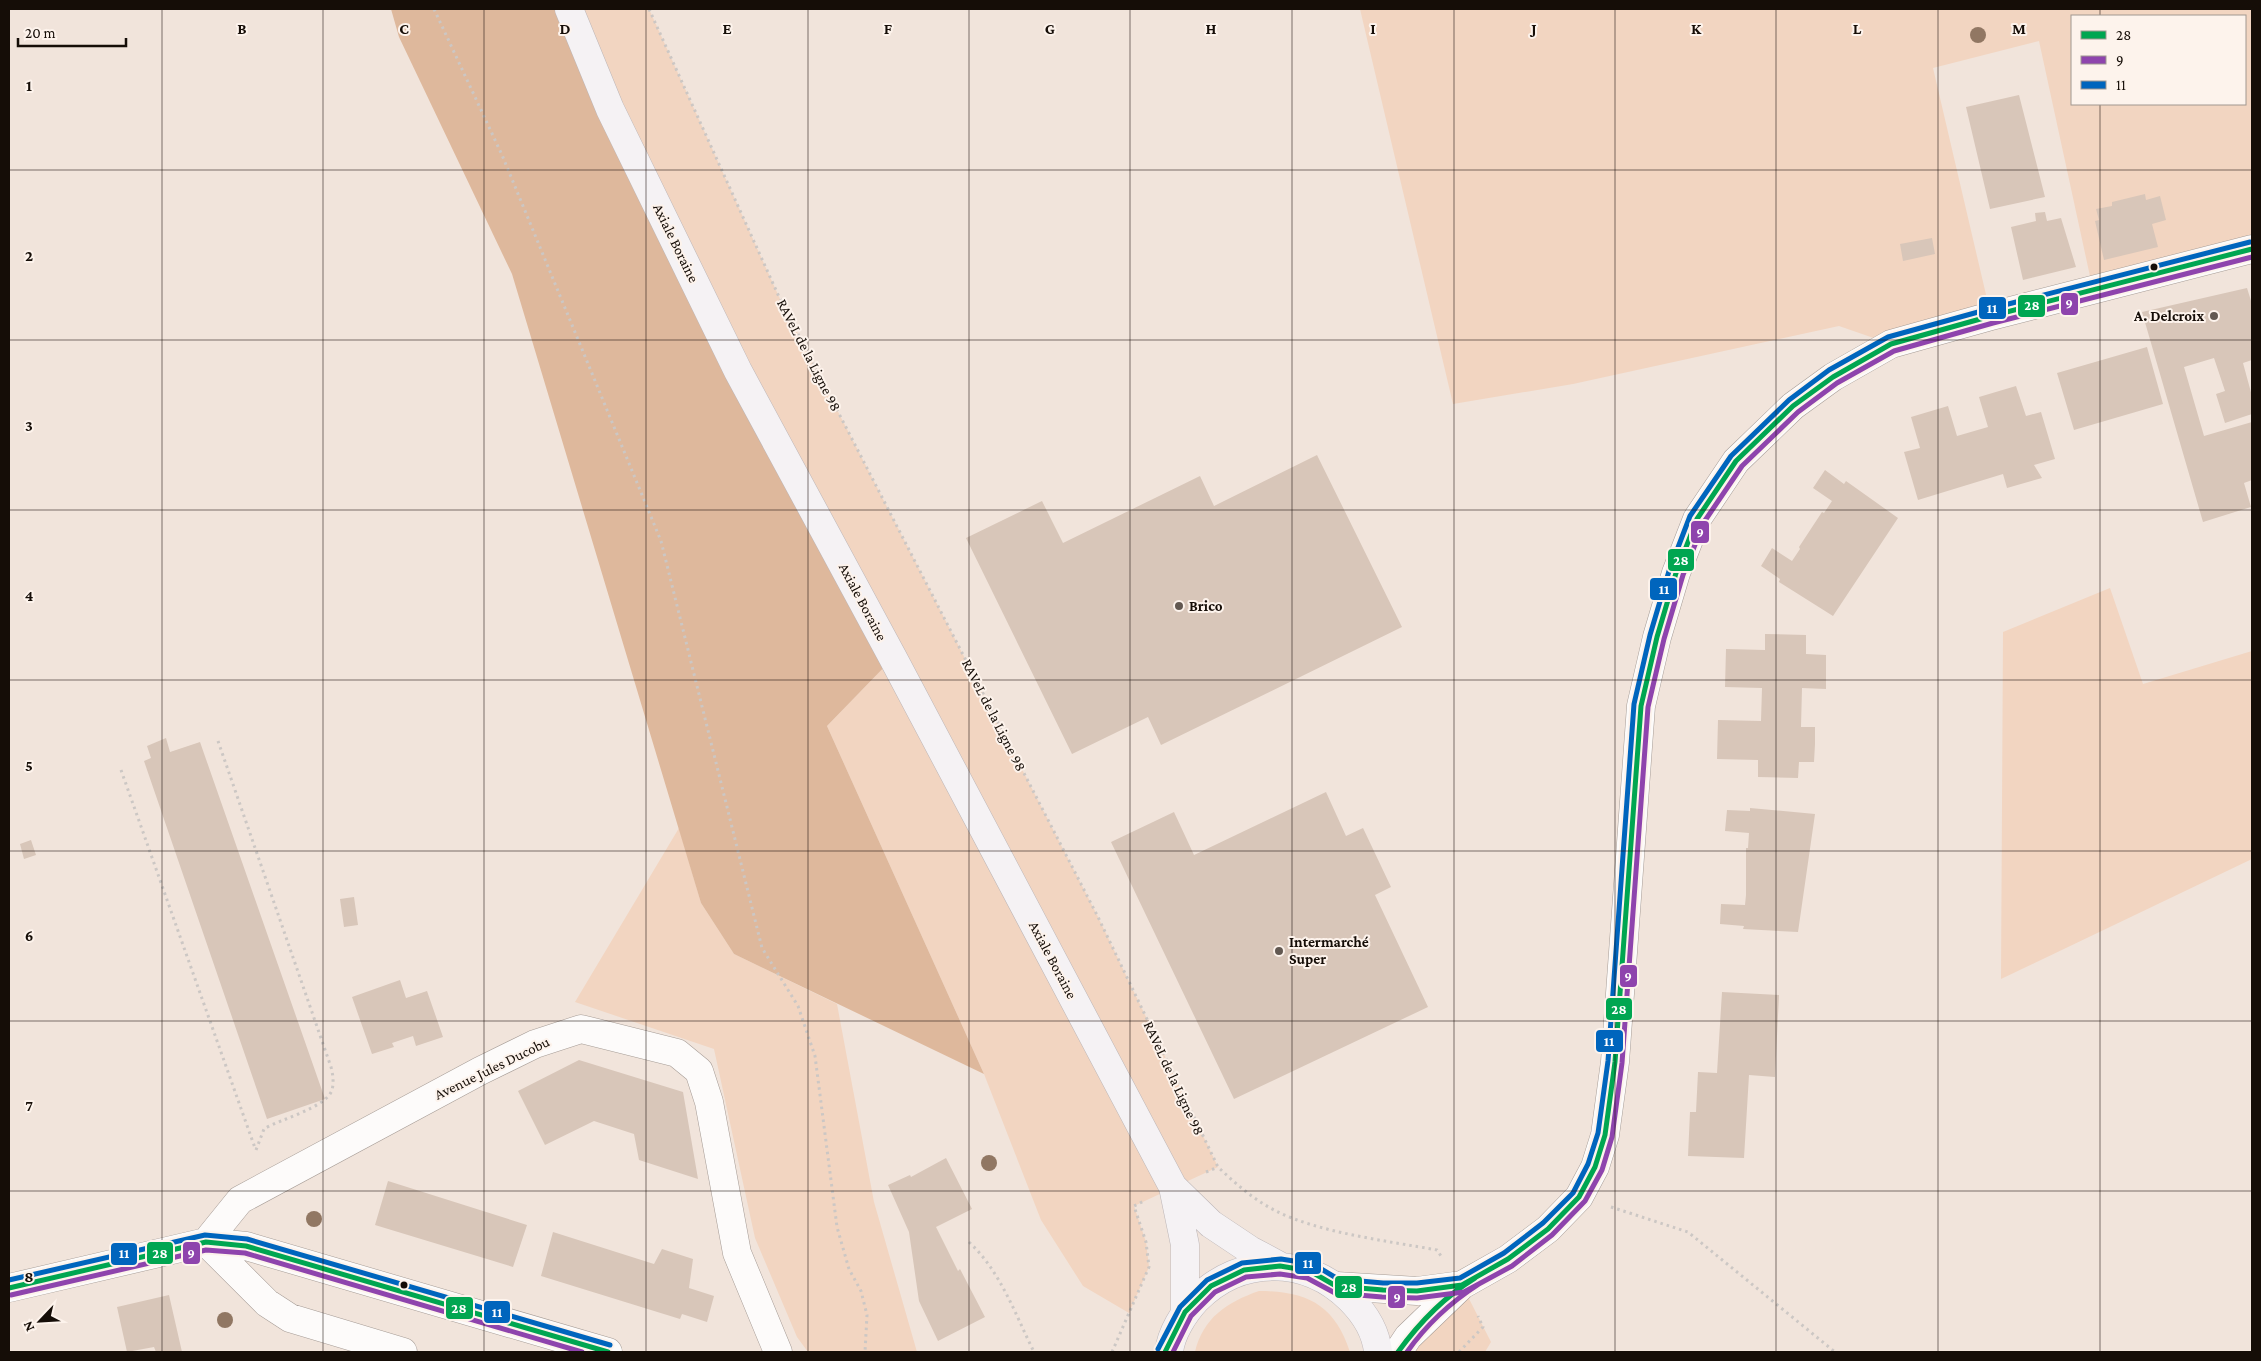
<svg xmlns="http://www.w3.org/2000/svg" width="2261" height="1361" viewBox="0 0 2261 1361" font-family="'Crimson Pro',serif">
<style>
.green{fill:#f2d5c1;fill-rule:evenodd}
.forest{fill:#deb89c}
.building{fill:#d8c6b9}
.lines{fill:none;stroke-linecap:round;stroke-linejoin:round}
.minor-casing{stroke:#a69c96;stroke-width:29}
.major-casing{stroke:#bdb6b7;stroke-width:29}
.path{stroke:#ccc7c4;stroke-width:3;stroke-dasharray:2.5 4;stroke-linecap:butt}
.minor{stroke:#fdfbfa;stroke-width:28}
.major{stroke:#f5f2f4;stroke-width:28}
.bus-1-casing{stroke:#fdf3ec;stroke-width:9}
.bus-2-casing{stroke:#fdf3ec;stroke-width:9}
.bus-3-casing{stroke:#fdf3ec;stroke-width:9}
.bus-1{stroke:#00a651;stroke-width:5}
.bus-2{stroke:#8e44ad;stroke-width:5}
.bus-3{stroke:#0065bd;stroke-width:5}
.tree{fill:#917763}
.grid{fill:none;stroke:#150d07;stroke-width:1;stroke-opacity:0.55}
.bus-dot{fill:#150d07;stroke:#fdf3ec;stroke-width:2}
.poi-dot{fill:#625851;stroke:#fdf3ec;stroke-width:2}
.labels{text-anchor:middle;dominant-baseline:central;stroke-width:4;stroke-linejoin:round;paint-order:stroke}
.street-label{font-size:15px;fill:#150d07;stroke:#fdf3ec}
.poi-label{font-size:15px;font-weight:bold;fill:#150d07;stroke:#fdf3ec;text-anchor:start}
.grid-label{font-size:16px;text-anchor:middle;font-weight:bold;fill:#150d07;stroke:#fdf3ec;stroke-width:4;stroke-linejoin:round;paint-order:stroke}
.line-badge{stroke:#fdf3ec;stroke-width:2}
.badge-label{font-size:14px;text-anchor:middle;font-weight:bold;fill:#fff}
</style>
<rect width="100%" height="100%" fill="#f1e4db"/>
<path class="green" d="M 569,9 L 649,9 L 780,299 L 1098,917 L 1218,1167 L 1134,1206 L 1146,1242 L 1149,1267 L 1129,1313 L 1083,1286 L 1041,1220 L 984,1074 L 827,726 L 893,658 Z
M 1360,9 L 2252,9 L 2252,249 L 2093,290 L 2039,41 L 1933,68 L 1991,316 L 1891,344 L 1839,326 L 1573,384 L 1453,404 ZM 2072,16 L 2245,16 L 2245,104 L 2072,104 Z
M 2110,588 L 2143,684 L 2252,651 L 2252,859 L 2001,979 L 2003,632 Z
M 679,828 L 701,903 L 734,954 L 837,1004 L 874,1202 L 917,1352 L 808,1352 L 797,1337 L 755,1238 L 714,1049 L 575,1002 Z
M 1462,1285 L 1491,1342 L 1485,1352 L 1398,1352 Z
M 1259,1291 C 1307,1291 1335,1305 1350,1352 L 1195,1352 C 1203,1318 1227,1302 1259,1291 Z"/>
<path class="forest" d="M 391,9 L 569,9 L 893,658 L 827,726 L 984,1074 L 734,954 L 701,903 L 512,274 L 399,37 Z"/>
<path class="building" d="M 2019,95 L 2045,197 L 1990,209 L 1966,107 Z
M 2145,194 L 2146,200 L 2160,196 L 2166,220 L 2152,224 L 2158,247 L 2104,260 L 2095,221 L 2099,220 L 2096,209 L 2112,206 L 2112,202 Z
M 2045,212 L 2047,221 L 2061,218 L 2076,267 L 2023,280 L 2011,227 L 2036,221 L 2035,213 Z
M 1932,238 L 1935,254 L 1903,261 L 1900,244 Z
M 2247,288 L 2252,304 L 2252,360 L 2243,363 L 2252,396 L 2252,414 L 2225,423 L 2216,394 L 2225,391 L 2214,358 L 2184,367 L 2204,436 L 2252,422 L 2252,480 L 2244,483 L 2251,507 L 2203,522 L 2142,312 Z
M 2147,347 L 2163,404 L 2074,430 L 2057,373 Z
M 2016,386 L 2026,416 L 2041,412 L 2055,459 L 2034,465 L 2042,478 L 2007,488 L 2003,474 L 1918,500 L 1904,452 L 1920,448 L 1911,417 L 1948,406 L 1957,436 L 1988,427 L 1979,397 Z
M 1317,455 L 1402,627 L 1161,745 L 1148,717 L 1072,754 L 966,538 L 1042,501 L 1063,543 L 1200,476 L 1214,506 Z
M 1825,470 L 1844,484 L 1846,481 L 1898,518 L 1833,616 L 1779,582 L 1780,579 L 1761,566 L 1772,548 L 1792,561 L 1800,549 L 1799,547 L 1822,512 L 1824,513 L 1832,501 L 1813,488 Z
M 1765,634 L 1806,635 L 1806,654 L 1826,655 L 1826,689 L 1802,688 L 1801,727 L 1815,727 L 1815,744 L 1814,762 L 1799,762 L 1798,778 L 1758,777 L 1758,760 L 1717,759 L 1718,720 L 1761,721 L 1762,688 L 1725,687 L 1726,649 L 1765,650 Z
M 166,738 L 170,752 L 200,742 L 325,1099 L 267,1119 L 144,761 L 151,758 L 147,746 Z
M 1326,792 L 1346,836 L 1363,828 L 1391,887 L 1375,895 L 1428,1007 L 1234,1099 L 1111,842 L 1174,812 L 1194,855 Z
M 1750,808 L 1815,814 L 1798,932 L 1743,929 L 1744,926 L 1720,924 L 1721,904 L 1745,905 L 1746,895 L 1746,848 L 1748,848 L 1749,833 L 1725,831 L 1727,810 L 1750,811 Z
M 31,840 L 36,855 L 24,859 L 20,844 Z
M 354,897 L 358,925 L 344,927 L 340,899 Z
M 400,980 L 406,998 L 427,991 L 443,1037 L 416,1046 L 413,1036 L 392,1043 L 394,1047 L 372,1054 L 352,997 Z
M 1722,992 L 1779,995 L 1775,1077 L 1749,1075 L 1744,1158 L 1688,1156 L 1690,1112 L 1696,1112 L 1698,1072 L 1717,1073 Z
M 579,1060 L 683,1092 L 698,1179 L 639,1160 L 634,1134 L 594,1121 L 545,1145 L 518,1091 Z
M 946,1158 L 972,1209 L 936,1227 L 958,1271 L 960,1269 L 985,1317 L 938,1341 L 919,1301 L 909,1232 L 888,1185 L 910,1175 L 911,1177 Z
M 388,1181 L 527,1225 L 513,1267 L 375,1225 Z
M 553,1232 L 654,1264 L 662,1249 L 693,1259 L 689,1288 L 714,1296 L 707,1322 L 682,1314 L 680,1319 L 541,1276 Z
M 169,1295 L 182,1352 L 156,1352 L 154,1347 L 127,1352 L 117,1307 Z"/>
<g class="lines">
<g class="minor-casing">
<path id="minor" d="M 206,1242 L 240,1200 L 480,1071 L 535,1044 L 581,1029 L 677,1053 L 699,1071 L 709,1102 L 737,1253 L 778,1352
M 206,1242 L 267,1303 L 290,1318 L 403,1352
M 1336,1286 L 1417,1291 L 1462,1285
M 9,1288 L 206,1242 L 246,1246 L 608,1352
M 1398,1352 L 1408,1337 L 1462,1285 L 1508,1259 L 1548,1229 L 1579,1197 L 1595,1167 L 1605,1135 L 1615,1062 L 1641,706 L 1657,637 L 1676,573 L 1697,519 L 1736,461 L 1793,406 L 1833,377 L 1891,344 L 1991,316 L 2252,249"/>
</g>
<g class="major-casing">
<path id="major" d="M 569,9 L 610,109 L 738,371 L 893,658 L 1173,1187 L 1185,1245 L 1185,1312
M 1173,1187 L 1211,1224 L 1250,1250 L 1280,1266
M 1169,1352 C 1171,1333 1184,1313 1197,1299 C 1241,1255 1306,1256 1350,1299 C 1364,1313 1376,1332 1378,1352"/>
</g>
<path class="path" d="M 434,9 L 502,155 L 661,541 L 762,948 L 798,1006 L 815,1056 L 837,1227 L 849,1269 L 861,1291 L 867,1315 L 865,1352
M 649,9 L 780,299 L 1098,917 L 1218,1167 C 1236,1184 1254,1200 1276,1211 C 1320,1233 1388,1241 1437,1250 L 1441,1256
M 218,741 L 331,1067 C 333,1075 334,1082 332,1090 C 326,1108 280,1119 264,1129 L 256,1150
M 121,770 L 255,1148
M 1206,1172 L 1218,1167
M 1611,1207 L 1688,1232 L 1835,1352
M 969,1242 C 1001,1272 1015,1314 1034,1352
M 1112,1352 L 1149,1267 L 1146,1242 L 1134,1206 L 1144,1201
M 1459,1352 L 1483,1327 L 1478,1316"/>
<use href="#minor" class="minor"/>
<use href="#major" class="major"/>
<g class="bus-1-casing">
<path id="bus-1" d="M 9,1288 L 206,1242 L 246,1246 L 608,1352
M 1165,1352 L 1185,1312 L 1211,1286 L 1244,1270 L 1280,1266 L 1310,1271 L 1336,1286 L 1383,1290 L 1417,1291 L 1462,1285 L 1508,1259 L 1548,1229 L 1579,1197 L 1595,1167 L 1605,1135 L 1615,1062 L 1641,706 L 1657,637 L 1676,573 L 1697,519 L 1736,461 L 1793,406 L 1833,377 L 1891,344 L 1991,316 L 2252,249
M 1398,1352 C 1419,1323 1444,1297 1475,1278"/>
</g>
<g class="bus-2-casing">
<path id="bus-2" d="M 11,1295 L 206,1250 L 245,1253 L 582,1352
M 1173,1352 L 1191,1316 L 1215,1292 L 1246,1277 L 1280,1274 L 1307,1278 L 1335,1293 L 1382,1297 L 1417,1298 L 1464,1292 L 1512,1266 L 1552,1235 L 1585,1201 L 1602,1170 L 1612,1137 L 1622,1063 L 1648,707 L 1664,639 L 1683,575 L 1704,522 L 1742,466 L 1798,412 L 1837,383 L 1894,351 L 1993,323 L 2252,257
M 1407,1352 C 1426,1325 1451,1302 1479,1284"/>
</g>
<g class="bus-3-casing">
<path id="bus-3" d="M 9,1280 L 205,1235 L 247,1239 L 610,1345
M 1158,1349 L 1180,1307 L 1207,1280 L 1242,1263 L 1281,1259 L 1313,1264 L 1338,1279 L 1383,1283 L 1417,1283 L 1460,1278 L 1504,1253 L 1543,1223 L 1573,1193 L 1588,1164 L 1598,1133 L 1608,1061 L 1634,704 L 1650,635 L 1669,571 L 1690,516 L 1731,456 L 1789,400 L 1829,370 L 1888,337 L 1989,309 L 2250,242"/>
</g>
<use href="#bus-1" class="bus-1"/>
<use href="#bus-2" class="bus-2"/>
<use href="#bus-3" class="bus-3"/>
</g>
<g class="tree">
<circle cx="1978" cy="35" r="8"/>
<circle cx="989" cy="1163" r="8"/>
<circle cx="314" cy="1219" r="8"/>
<circle cx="225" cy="1320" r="8"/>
</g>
<path class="grid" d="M 162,9 L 162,1352M 323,9 L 323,1352M 484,9 L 484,1352M 646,9 L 646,1352M 808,9 L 808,1352M 969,9 L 969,1352M 1130,9 L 1130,1352M 1292,9 L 1292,1352M 1454,9 L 1454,1352M 1615,9 L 1615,1352M 1776,9 L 1776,1352M 1938,9 L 1938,1352M 2100,9 L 2100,16M 2100,104 L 2100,1352M 9,170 L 2252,170M 9,340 L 2252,340M 9,510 L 2252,510M 9,680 L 2252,680M 9,851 L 2252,851M 9,1021 L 2252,1021M 9,1191 L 2252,1191"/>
<g class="bus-dot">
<circle cx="2154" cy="267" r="4.5"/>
<circle cx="404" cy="1285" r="4.5"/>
</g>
<g class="poi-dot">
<circle cx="2214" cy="316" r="5"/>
<circle cx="1179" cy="606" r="5"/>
<circle cx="1279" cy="951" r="5"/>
</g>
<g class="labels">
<g class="street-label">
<text transform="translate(676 243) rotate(64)">Axiale Boraine</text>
<text transform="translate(809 355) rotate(63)">RAVeL de la Ligne 98</text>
<text transform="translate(863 602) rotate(62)">Axiale Boraine</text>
<text transform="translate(994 715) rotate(63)">RAVeL de la Ligne 98</text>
<text transform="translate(1053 960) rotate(62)">Axiale Boraine</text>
<text transform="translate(492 1068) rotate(-26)">Avenue Jules Ducobu</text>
<text transform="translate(1174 1078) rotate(65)">RAVeL de la Ligne 98</text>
</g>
<g class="poi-label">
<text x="2204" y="316" text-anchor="end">A. Delcroix</text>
<text x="1189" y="606">Brico</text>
<text x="1289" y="942">Intermarché<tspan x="1289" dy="17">Super</tspan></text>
</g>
</g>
<g class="grid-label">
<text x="242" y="34">B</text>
<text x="404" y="34">C</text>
<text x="565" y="34">D</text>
<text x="727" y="34">E</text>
<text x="888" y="34">F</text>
<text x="1050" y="34">G</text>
<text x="1211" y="34">H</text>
<text x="1373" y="34">I</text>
<text x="1534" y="34">J</text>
<text x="1696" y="34">K</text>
<text x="1857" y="34">L</text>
<text x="2019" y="34">M</text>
<text x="29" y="91">1</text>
<text x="29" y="261">2</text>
<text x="29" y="431">3</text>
<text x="29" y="601">4</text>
<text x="29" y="771">5</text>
<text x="29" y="941">6</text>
<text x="29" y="1111">7</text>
<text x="29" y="1282">8</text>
</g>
<g class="line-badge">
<rect x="2060" y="292" width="19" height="24" rx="5" fill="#8e44ad"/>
<rect x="2017" y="294" width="29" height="24" rx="5" fill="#00a651"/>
<rect x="1978" y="296" width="29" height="24" rx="5" fill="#0065bd"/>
<rect x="1690" y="520" width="20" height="24" rx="5" fill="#8e44ad"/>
<rect x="1667" y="548" width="28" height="24" rx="5" fill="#00a651"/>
<rect x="1649" y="577" width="29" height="24" rx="5" fill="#0065bd"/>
<rect x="1619" y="964" width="19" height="24" rx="5" fill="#8e44ad"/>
<rect x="1605" y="997" width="28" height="24" rx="5" fill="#00a651"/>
<rect x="1595" y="1029" width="29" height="24" rx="5" fill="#0065bd"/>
<rect x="146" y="1241" width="28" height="24" rx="5" fill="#00a651"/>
<rect x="182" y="1241" width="19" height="24" rx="5" fill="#8e44ad"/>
<rect x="110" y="1242" width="28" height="24" rx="5" fill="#0065bd"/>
<rect x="1294" y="1251" width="28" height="24" rx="5" fill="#0065bd"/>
<rect x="1334" y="1275" width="29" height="24" rx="5" fill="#00a651"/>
<rect x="1387" y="1285" width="19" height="24" rx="5" fill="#8e44ad"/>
<rect x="445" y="1296" width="29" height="24" rx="5" fill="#00a651"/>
<rect x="483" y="1300" width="28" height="24" rx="5" fill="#0065bd"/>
</g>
<g class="badge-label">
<text x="2069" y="308">9</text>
<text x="2032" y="310">28</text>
<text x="1992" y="313">11</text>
<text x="1700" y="537">9</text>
<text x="1681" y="565">28</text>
<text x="1664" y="594">11</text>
<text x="1628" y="981">9</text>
<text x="1619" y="1014">28</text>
<text x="1609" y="1046">11</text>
<text x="160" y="1258">28</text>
<text x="191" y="1258">9</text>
<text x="124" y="1258">11</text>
<text x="1308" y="1268">11</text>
<text x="1349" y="1292">28</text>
<text x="1397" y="1302">9</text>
<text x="459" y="1313">28</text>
<text x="497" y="1317">11</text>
</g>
<rect width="2261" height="1361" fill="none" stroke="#150d07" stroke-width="20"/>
<rect x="2071" y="15" width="175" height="90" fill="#fdf3ec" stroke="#a09790"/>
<rect x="2081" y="31" width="25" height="8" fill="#00a651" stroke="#a09790"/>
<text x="2116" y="40" font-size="15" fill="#150d07">28</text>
<rect x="2081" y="56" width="25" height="8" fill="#8e44ad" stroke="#a09790"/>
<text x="2116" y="65" font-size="15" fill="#150d07">9</text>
<rect x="2081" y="81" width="25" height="8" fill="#0065bd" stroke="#a09790"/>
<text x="2116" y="90" font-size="15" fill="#150d07">11</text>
<g transform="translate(40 1321) rotate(245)" stroke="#fdf3ec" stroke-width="4" paint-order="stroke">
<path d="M0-4L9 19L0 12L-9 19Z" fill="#150d07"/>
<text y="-8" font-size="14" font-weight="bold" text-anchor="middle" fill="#150d07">N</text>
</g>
<path d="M18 38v8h108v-8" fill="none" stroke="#150d07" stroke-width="2.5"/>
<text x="25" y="38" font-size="15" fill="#150d07" stroke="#fdf3ec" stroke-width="4" paint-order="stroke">20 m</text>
</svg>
